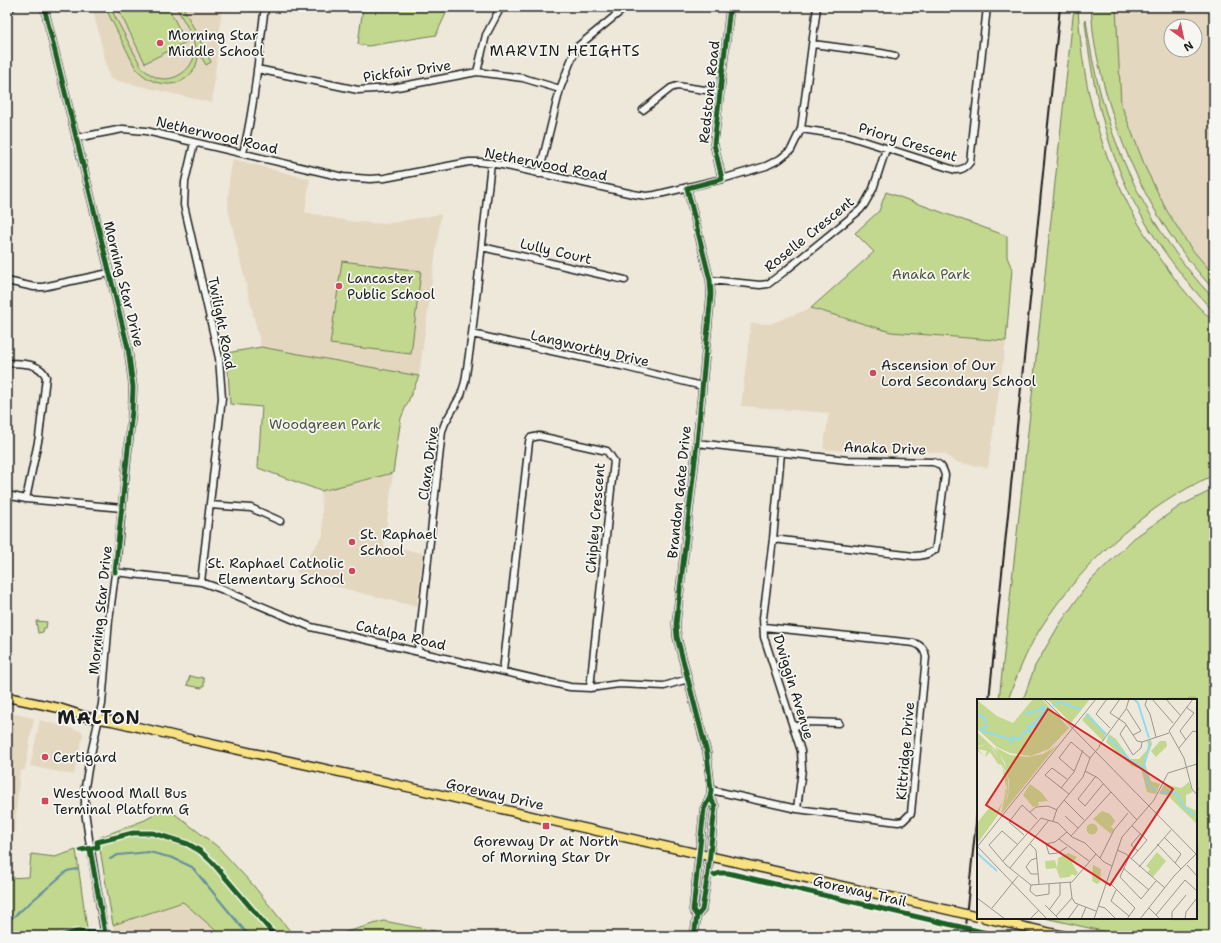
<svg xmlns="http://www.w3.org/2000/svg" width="1221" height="943" viewBox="0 0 1221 943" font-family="'Shantell Sans',sans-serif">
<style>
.built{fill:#e4d7c0;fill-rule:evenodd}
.green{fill:#c1d88e;stroke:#6e7a55}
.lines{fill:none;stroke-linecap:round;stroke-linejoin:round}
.stream{stroke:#628f9c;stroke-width:2}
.minor-casing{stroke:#1c1c1c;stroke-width:9}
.major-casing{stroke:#1c1c1c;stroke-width:11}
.minor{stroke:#f6f6f2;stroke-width:6}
.major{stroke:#f8e281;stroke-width:8}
.rail{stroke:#1c1c1c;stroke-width:2}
.major-bridge-casing{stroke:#1c1c1c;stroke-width:11;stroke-linecap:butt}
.major-bridge{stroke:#f8e281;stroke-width:8}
.cycleway-casing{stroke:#f6f6f2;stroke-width:8}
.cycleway{stroke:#1b5e20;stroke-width:5}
.poi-dot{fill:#d1495b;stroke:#f6f6f2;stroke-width:1.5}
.labels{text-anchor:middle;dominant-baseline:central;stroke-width:3.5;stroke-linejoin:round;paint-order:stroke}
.poi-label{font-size:14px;fill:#1c1c1c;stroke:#f6f6f2;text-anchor:start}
.street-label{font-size:14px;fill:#1c1c1c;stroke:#f6f6f2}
.park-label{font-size:14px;fill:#4e543e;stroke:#f6f6f2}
.neighbourhood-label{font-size:15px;letter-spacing:1px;fill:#1c1c1c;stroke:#f6f6f2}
.district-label{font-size:18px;font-weight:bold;letter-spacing:1px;fill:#1c1c1c;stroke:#f6f6f2}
.inset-river{fill:none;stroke:#91dbf2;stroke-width:2}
.inset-road{fill:none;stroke:#9a968f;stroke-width:1}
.view{fill:#d62828;fill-opacity:0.15;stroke:#d62828;stroke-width:2}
.inset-edge{fill:none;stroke:#1c1c1c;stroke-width:2}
</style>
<rect width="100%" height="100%" fill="#eee8db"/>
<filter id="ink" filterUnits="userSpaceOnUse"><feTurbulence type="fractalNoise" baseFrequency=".025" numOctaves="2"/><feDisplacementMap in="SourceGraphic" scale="8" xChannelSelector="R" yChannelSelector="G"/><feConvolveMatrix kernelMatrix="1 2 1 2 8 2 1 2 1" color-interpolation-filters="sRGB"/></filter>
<g filter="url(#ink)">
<path class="built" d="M 92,7 L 222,7 L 212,103 L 110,79 Z
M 1116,7 L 1214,7 L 1214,275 L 1190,247 L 1167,211 L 1146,169 L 1121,104 ZM 1171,26 L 1195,26 L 1195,50 L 1171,50 Z
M 233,159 L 310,179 L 305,212 L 348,221 L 385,224 L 441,214 L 419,376 L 261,347 L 228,209 L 229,180 Z
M 811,308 L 891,332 L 1006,341 L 988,468 L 955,462 L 945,454 L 923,451 L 853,452 L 823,449 L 829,413 L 741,406 L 751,323 L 770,324 Z
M 393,473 L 384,547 L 423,553 L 417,607 L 318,582 L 296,572 L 323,536 L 321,491 Z
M 7,712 L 34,718 L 25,770 L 20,771 L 10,878 L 7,878 Z
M 40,720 L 81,731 L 83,734 L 74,775 L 30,766 Z
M 183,902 L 222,936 L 115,936 L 113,925 Z"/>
<path class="green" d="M 105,7 L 110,7 L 142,68 C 147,72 152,76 158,78 C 175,83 195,68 195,50 C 194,35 183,20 176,7 L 183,7 L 211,62 L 206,65 L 199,53 C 198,58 197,63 195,68 C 181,92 150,87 135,67 Z
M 117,7 L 168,7 L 186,42 L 145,63 Z
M 363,7 L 449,7 L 436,35 L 368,46 L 358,44 Z
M 1074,7 L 1078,7 C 1082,94 1105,174 1153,247 C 1170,274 1190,300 1214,322 L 1214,475 C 1143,506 1071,573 1033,641 C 1023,660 1015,680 1008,700 L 999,700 Z
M 1091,7 L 1116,7 L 1121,104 L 1146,169 L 1167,211 L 1190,247 L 1214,275 L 1214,290 C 1150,221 1113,138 1095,46 C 1093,34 1092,20 1091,7 Z
M 1086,20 C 1100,126 1140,221 1214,299 L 1214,312 C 1181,277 1148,233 1127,188 C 1103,135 1091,78 1085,21 Z
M 886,192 L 1007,236 L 1007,257 L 1012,269 L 1006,341 L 891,332 L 811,308 L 874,252 L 855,233 L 879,211 Z
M 342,261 L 421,271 L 411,354 L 330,344 Z
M 261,347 L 419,376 L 401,418 L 393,473 L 321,491 L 258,468 L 262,407 L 230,404 L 227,353 Z
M 1214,489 L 1214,936 L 1124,936 L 1045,918 L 1196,918 L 1196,700 L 1023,700 L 1035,666 L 1059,625 L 1090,581 L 1134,538 L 1180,506 Z
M 36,621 L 47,622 L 46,628 L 44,628 L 43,632 L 38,633 Z
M 190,676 L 199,678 L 201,677 L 204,679 L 204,686 L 201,688 L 187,685 Z
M 167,808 L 218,847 L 253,885 L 294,936 L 222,936 L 183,902 L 113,925 L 98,838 L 145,820 Z
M 76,850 L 88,936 L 7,936 L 7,878 L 29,877 L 31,854 L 55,857 Z
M 384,921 L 460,936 L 332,936 Z"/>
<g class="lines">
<path class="stream" d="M 110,859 L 118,855 L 149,852 L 173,858 L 192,867 L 249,936
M 7,921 L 11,919 L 67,871 L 77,869"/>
<g class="minor-casing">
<path id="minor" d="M 44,7 L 128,348 L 133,387 L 132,411 L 116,566 L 109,620 L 102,704 L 89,763 L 85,787 L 85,811 L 89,839 L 105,936
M 7,8 L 12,7
M 813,44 L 881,53 L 895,56
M 257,69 L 358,90 L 392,88 L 477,72 L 523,78 L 560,89
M 477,72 L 486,35 L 501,7
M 643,110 L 671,88 L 677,86 L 719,92
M 801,129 L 848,136 L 955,170 C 962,170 966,168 970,162 L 987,7
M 76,138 L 123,129 L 146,131 L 343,177 L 370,179 L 385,178 L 469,162 L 480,162 L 502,165 L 633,194 L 646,196 L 655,195 L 722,179 L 766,166 L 780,159 L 791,150 L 801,129 L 817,7
M 194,143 L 185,182 L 184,205 L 219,358 L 222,398 L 201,582
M 243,153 C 255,105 258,56 265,7
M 539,174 L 560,89 L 570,63 L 577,47 L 626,7
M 722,179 L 714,144 L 730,7
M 687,188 L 710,280 L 711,294 L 697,443 L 676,624 L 677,637 L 707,753 L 711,790 L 710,797 L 704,809 L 693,910 L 697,916
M 482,247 L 625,280
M 710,280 L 760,285 L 768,284 L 785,271 L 860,210 L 864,205 L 873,189 L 886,149
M 7,281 L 34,287 L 43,287 L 109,273
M 472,334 L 621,366 L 702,386
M 7,363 C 21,364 40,362 46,377 L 39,437 L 26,499
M 697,443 L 847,460 L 933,462 C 941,464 943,468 945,475 L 936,545 L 935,550 C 928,555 922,556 914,556 L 773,539
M 781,453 L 773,539 L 763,618 L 764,637 L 801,751 L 802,769 L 797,809
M 7,495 L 26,499 L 122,508
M 210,505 L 251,508 L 280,521
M 115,572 L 201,582 L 221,589 L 311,627 L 570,687 L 590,688 L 619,684 L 664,686 L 688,679
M 418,651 L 442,431 L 445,423 L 461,395 L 465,382 L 472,334 L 491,163
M 503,671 L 529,442 L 530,438 L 539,436 L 607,451 L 614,461 L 590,688
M 793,727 L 809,722 L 839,723
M 711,790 L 797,809 L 898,822 L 903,821 L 911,813 L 926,657 C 925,650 921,645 914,643 L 764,627
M 694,936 L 697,916 L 702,910 L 708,873 L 715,806 L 710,797"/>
</g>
<g class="major-casing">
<path id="major" d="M 7,697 L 59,708 L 87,717 L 112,721 L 180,737 L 412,788 L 557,822 L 931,906
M 985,918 L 1065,936"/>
</g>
<use href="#minor" class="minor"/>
<use href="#major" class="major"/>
<path class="rail" d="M 989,700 L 1060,7
M 964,936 L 978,804"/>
<g class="major-bridge-casing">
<path id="major-bridge" d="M 931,906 L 978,917"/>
</g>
<use href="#major-bridge" class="major-bridge"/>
<g class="cycleway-casing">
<path id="cycleway" d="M 44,7 L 128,348 L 133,387 L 132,411 L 115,572
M 81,850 L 98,847 L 97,842 L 133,833 L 153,833 L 188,844 L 200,851 L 212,862 L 275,936
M 714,875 L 720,873 L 728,873 L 1000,936
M 697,916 L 693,910 L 704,809 L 710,797 L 711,790 L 707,753 L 677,637 L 676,624 L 697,443 L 711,294 L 710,280 L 687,188 L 722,179 L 714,144 L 730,7
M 62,936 L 77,932 L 105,933 L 90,849
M 694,936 L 697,916 L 702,910 L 708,873 L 715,806 L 710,797"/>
</g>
<use href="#cycleway" class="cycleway"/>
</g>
</g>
<g class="poi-dot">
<circle cx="160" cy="43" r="4"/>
<circle cx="339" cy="286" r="4"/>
<circle cx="873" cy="373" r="4"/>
<circle cx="352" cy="542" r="4"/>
<circle cx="352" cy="571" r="4"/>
<circle cx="45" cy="757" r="4"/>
<rect x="41" y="797" width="8" height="8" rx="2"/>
<rect x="542" y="822" width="8" height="8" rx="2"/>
</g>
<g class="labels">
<g class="poi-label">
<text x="168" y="35">Morning Star<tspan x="168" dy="16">Middle School</tspan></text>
<text x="347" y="278">Lancaster<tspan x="347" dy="16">Public School</tspan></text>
<text x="881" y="365">Ascension of Our<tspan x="881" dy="16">Lord Secondary School</tspan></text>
<text x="360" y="534">St. Raphael<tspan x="360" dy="16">School</tspan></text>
<text x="344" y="563" text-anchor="end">St. Raphael Catholic<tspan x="344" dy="16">Elementary School</tspan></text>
<text x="53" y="757">Certigard</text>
<text x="53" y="793">Westwood Mall Bus<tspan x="53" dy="16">Terminal Platform G</tspan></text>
<text x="546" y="841" text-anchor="middle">Goreway Dr at North<tspan x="546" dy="16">of Morning Star Dr</tspan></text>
</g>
<g class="street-label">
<text transform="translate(407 71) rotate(-8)">Pickfair Drive</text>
<text transform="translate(709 92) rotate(-84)">Redstone Road</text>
<text transform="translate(217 135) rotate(13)">Netherwood Road</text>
<text transform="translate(908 142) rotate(17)">Priory Crescent</text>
<text transform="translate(546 164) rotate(11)">Netherwood Road</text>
<text transform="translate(809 234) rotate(-39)">Roselle Crescent</text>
<text transform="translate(556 251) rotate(13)">Lully Court</text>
<text transform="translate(124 284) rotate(76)">Morning Star Drive</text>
<text transform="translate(222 323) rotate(79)">Twilight Road</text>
<text transform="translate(590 348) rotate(13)">Langworthy Drive</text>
<text transform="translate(885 448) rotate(2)">Anaka Drive</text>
<text transform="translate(428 463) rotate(-82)">Clara Drive</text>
<text transform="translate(679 492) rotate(-84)">Brandon Gate Drive</text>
<text transform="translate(595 518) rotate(-85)">Chipley Crescent</text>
<text transform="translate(100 610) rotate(-84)">Morning Star Drive</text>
<text transform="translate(401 635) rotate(13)">Catalpa Road</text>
<text transform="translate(794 687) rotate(73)">Dwiggin Avenue</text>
<text transform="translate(905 751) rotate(-85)">Kittridge Drive</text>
<text transform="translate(495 794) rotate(13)">Goreway Drive</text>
<text transform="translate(860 891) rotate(13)">Goreway Trail</text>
</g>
<g class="park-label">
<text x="931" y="274">Anaka Park</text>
<text x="325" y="424">Woodgreen Park</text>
</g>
<g class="neighbourhood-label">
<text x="565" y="51">MARVIN HEIGHTS</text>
</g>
<g class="district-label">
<text x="99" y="718">MALTON</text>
</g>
</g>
<g transform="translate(977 699)">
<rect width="220" height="220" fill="#eee8db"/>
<path d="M 56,0 L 65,0 L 92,29 L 72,50 L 54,57 L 33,54 L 20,48 L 0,30 L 0,1 L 20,17 L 36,24 ZM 70,0 L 113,0 L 94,24 ZM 111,14 L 129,35 L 126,42 L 105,21 ZM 0,33 L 22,54 L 30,71 L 31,82 L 31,93 L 29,102 L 24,113 L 30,90 L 28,71 L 16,50 L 8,46 L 0,47 ZM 132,35 L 139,40 L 153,60 L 162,60 L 172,49 L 170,42 L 174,41 L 175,45 L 168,65 L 174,82 L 183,85 L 179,95 L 170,93 L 164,70 L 155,67 L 129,43 ZM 183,42 L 189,42 L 190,47 L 179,58 L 174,52 ZM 8,46 L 15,50 L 25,65 L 29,78 L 29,92 L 21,116 L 0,145 L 0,124 L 13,108 L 20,112 L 26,102 L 29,88 L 25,66 L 21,65 L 13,53 L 8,58 L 10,52 L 1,50 L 7,57 L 0,51 L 0,48 ZM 81,46 L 76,51 L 23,117 L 31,97 L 32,82 L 28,64 L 18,48 L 33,56 L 51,58 L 66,55 ZM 212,83 L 216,93 L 209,96 L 209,107 L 220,112 L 220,125 L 190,96 L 182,95 L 187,85 L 204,89 ZM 53,85 L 65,94 L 71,102 L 61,103 L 62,106 L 56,108 L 46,96 ZM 125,112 L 133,115 L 138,122 L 134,128 L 137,130 L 134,135 L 116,120 ZM109.5 130a5.5 5.5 0 1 1 11 0a5.5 5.5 0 1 1-11 0ZM 180,153 L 189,162 L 176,178 L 170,174 L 173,170 L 169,167 ZM 91,154 L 100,158 L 95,164 L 101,174 L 98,177 L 95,175 L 92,178 L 83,179 L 79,169 L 69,170 L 68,162 L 78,161 L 80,169 L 81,159 ZM 116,166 L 124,170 L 123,183 L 120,185 L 115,182 Z" fill="#c1d88e"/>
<path class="inset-river" d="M 157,0 L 161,4 L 172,39M 76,7 L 82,3 L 103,10M 0,15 L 8,19 L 10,28 L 4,29 L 5,32 L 33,40 L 34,43 L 36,38 L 41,41 L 50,31 L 53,33 L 51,27 L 57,27 L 56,24 L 60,26 L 60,20 L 65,17 L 66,8 L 70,11 L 73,9M 47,15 L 62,11 L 65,8M 109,15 L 129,35M 131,38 L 153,61 L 168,70M 173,42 L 167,67 L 171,86 L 179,92M 183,93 L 199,94 L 207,108 L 220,118M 0,154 L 20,172"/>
<path class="inset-road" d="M 67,0 L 220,156M 130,0 L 119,15 L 133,29M 143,0 L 133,14 L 148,24 L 160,42 L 165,43 L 192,34M 170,0 L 168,6 L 173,15 L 179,38M 175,0 L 196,24M 189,0 L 203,16M 216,0 L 192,32 L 207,59 L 215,90 L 220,96M 150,10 L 164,32 L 156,36M 149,26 L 143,35 L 156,56 L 164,49 L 165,43M 209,41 L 203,32 L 217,14 L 209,8M 122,47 L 149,10 L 152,0M 202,49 L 216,32 L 220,33M 97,72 L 82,59 L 94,43 L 113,59M 108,72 L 121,79 L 160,121M 119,77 L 101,100 L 108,107 L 126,85M 90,80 L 75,69 L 68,76 L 92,95M 84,89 L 97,73 L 106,51M 87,101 L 107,121M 53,113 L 59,108 L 71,107 L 80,111M 88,117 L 101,129M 76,122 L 80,110 L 106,78 L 113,59 L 123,47M 47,136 L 32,123 L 45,106 L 60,120M 94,137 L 134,93M 187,138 L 204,155 L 198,164M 82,140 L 112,162M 40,145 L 25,132 L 12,146 L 29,166 L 54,186 L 95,183 L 119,155M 53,145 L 59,151 L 62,185M 180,145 L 204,170M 0,147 L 70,220M 0,148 L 119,0M 90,148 L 81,154 L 72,155 L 69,145 L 78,143 L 90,133M 140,151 L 149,155 L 188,189M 161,152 L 154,146 L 164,134M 152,158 L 143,178 L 164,200 L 179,182M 60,159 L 54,161 L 49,168 L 54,175 L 61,175M 123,159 L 137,131 L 151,114M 154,160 L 170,141 L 155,127M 26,162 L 64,119 L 81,124 L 95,138 L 108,144 L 127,163 L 135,167M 210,166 L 220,177M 162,168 L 194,131M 33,169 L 72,121M 146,169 L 172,191M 93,183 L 95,199 L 98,204 L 119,212M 129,184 L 135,186 L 158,209 L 150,220M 54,186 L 53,192 L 59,197 L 72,195 L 72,185M 139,191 L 134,202 L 152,217M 0,199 L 28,220M 68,206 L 82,220M 121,207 L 128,209 L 139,220M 15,209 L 41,177M 172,209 L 183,220M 72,211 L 83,196 L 83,184M 179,216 L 208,181 L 220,192M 79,217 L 95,199M 53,220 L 62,211M 91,220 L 101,206M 104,220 L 109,208M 117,220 L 145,138 L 177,101 L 191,74 L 220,65M 163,220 L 197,177 L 220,154M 195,220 L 195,213 L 209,196M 208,220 L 209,213 L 220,199"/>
<path class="view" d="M 71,10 L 196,90 L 133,186 L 9,106 Z"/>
<rect width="220" height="220" class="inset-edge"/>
</g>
<rect width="1221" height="943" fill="none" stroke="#f6f6f2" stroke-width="24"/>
<rect x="12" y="12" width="1197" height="919" fill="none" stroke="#1c1c1c" stroke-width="1.5" filter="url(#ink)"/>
<g transform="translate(1183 38) rotate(147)"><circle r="19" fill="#f6f6f2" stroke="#9f9f9c"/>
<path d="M0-3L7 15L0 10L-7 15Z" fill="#d1495b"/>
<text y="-6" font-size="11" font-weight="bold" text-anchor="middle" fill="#1c1c1c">N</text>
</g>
</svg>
